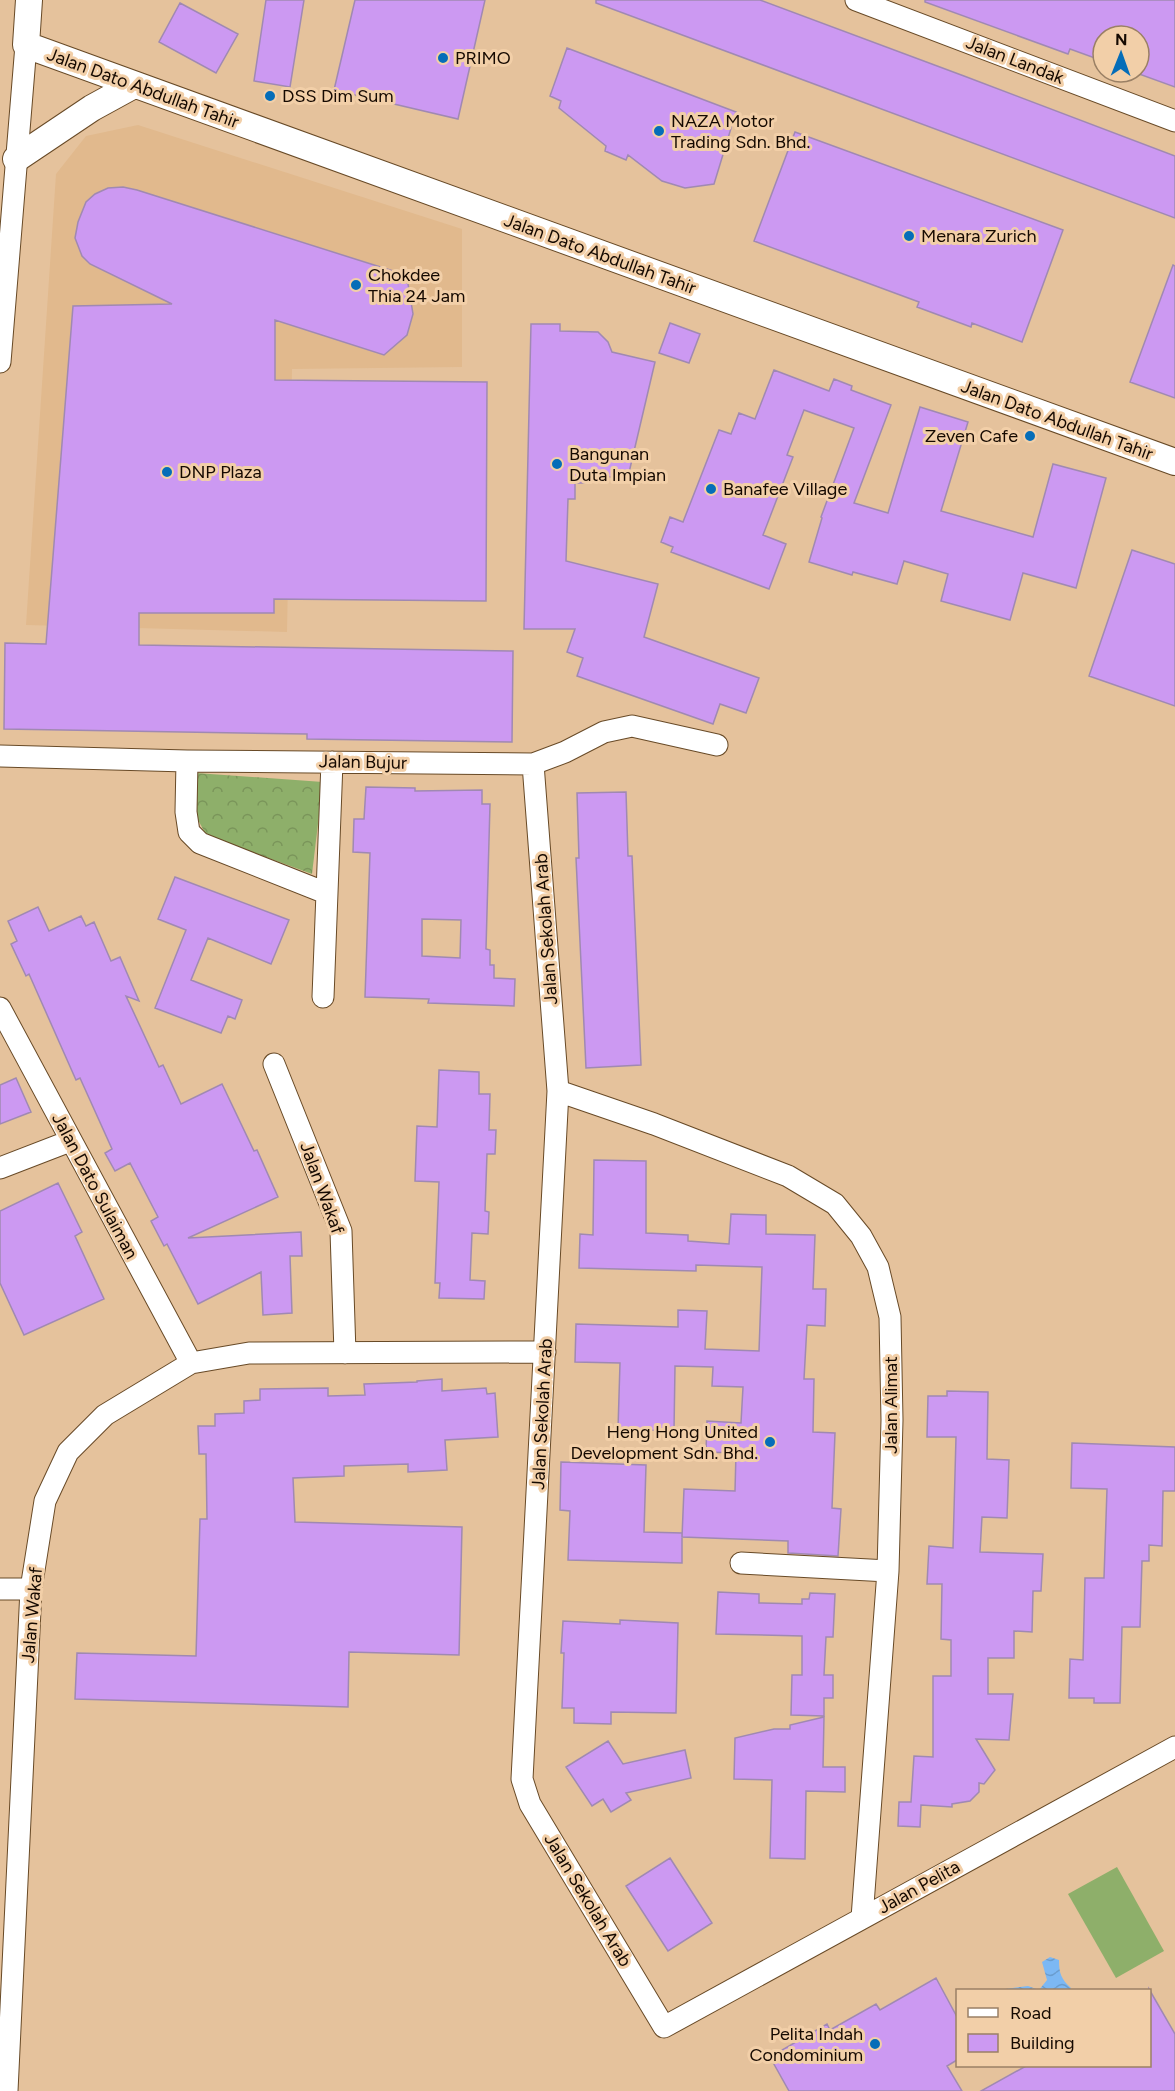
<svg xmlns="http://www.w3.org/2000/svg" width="1175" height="2091" viewBox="0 0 1175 2091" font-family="Figtree,sans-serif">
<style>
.built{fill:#e1b98d}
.forest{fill:url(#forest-crowns)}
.pitch{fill:#8eaf6a}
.water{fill:url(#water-waves)}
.building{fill:#cc99f2;stroke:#a089b2;stroke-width:1.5;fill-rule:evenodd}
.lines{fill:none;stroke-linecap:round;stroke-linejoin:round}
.minor-casing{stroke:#684a27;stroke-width:23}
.tertiary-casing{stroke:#684a27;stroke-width:28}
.minor{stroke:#fff;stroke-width:21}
.tertiary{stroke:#fff;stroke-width:26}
.poi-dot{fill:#056db8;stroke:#f2cfa8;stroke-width:2}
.labels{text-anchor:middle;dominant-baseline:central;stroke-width:6;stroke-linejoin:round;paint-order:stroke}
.poi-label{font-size:18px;fill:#150900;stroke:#f2cfa8;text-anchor:start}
.street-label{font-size:18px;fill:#150900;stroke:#f2cfa8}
</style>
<defs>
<pattern id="forest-crowns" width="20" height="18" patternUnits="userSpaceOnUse" patternTransform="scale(1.5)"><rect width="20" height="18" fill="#8eaf6a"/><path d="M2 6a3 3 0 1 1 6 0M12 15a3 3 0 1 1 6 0" fill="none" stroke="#7a955a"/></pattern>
<pattern id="water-waves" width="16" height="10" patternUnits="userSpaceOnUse" patternTransform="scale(1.5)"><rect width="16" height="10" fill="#7cb8f4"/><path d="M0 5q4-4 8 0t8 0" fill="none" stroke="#6a9dcf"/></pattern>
</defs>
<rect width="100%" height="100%" fill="#e5c29c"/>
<path class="built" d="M 138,125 L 462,229 L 462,367 L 292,369 L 287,632 L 26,625 L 56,174 L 86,136 Z"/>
<path class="forest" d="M 196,773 L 323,782 L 312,874 L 206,835 L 195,814 Z"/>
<path class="pitch" d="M 1117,1867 L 1164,1951 L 1116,1978 L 1068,1894 Z"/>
<path class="water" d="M 1050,1957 L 1059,1960 C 1059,1973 1061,1979 1071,1988 L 1069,1990 L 1004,1990 L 1005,1989 L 1028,1986 L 1039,1990 L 1047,1980 L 1042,1962 Z"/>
<path class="building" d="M 266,0 L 304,0 L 290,87 L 254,81 Z
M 355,0 L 485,0 L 458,119 L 334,90 Z
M 596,0 L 760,0 L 964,76 L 1175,156 L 1175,218 L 596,3 Z
M 925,0 L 1175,0 L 1175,87 L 1139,74 L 1139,36 L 1103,36 L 1103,61 L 1070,49 L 1068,54 L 925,2 Z
M 180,3 L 238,34 L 216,73 L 159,42 Z
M 567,48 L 736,112 L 714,184 L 685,188 L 662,181 L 628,155 L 626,160 L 605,151 L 606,146 L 559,108 L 561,101 L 550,96 Z
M 795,132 L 1063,230 L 1022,342 L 972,323 L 971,327 L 917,307 L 919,302 L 754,241 Z
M 123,187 L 137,190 L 393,271 L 408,284 L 413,314 L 407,335 L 384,355 L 275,320 L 275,380 L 487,382 L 486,601 L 274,599 L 274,613 L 139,613 L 139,645 L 513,651 L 512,742 L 307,739 L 307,734 L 4,729 L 5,643 L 46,644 L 73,306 L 172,304 L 90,264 L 82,256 L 75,238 L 78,222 L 86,202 L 95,194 L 108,188 Z
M 1173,265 L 1175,266 L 1175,398 L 1130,382 Z
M 670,323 L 700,334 L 689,363 L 659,353 Z
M 531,324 L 560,324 L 560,331 L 598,332 L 608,342 L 612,352 L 655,362 L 627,481 L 586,471 L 585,483 L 575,483 L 575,499 L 568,499 L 566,561 L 658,584 L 644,637 L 759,678 L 746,713 L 720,704 L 713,724 L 577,676 L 583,658 L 567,652 L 575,629 L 524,629 Z
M 774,370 L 829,391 L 834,379 L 852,386 L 851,390 L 891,405 L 854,503 L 888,513 L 920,407 L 968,422 L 941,511 L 1033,537 L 1053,464 L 1106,478 L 1076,588 L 1023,573 L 1010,620 L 941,601 L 948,574 L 904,561 L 897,584 L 853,572 L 852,575 L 809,562 L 822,518 L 821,517 L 854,428 L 804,410 L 787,455 L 793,457 L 763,535 L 786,544 L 769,589 L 671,552 L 673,547 L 661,542 L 670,517 L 683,522 L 719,430 L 731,434 L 739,413 L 755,419 Z
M 1132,550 L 1175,564 L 1175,706 L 1089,676 Z
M 366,787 L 415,788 L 415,791 L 482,790 L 482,804 L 490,804 L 486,949 L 490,950 L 490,965 L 494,965 L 494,978 L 515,979 L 514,1006 L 428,1003 L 429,999 L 365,997 L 370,853 L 353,852 L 354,819 L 364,819 ZM 422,919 L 461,920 L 460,958 L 422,956 Z
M 626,792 L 628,856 L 632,856 L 641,1065 L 586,1068 L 576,858 L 579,858 L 577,793 Z
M 175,877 L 289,920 L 271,964 L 208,938 L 191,980 L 242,1000 L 235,1019 L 228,1016 L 221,1033 L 155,1008 L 186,930 L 158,919 Z
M 38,907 L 49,931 L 81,916 L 86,926 L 94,922 L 111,961 L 120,957 L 139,1001 L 126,996 L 159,1067 L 163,1065 L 181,1104 L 222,1084 L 254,1151 L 257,1150 L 278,1197 L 188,1238 L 301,1232 L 302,1256 L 290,1256 L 292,1313 L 263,1315 L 261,1272 L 198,1304 L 167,1244 L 164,1246 L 151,1221 L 158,1217 L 130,1163 L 115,1171 L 105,1153 L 112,1149 L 80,1078 L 76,1080 L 29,974 L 26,976 L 11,944 L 17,941 L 8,921 Z
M 439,1070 L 479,1072 L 479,1094 L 490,1094 L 489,1130 L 496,1130 L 495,1154 L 487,1154 L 485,1211 L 489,1212 L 488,1234 L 472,1233 L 470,1280 L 485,1281 L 484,1299 L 439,1298 L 440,1283 L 435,1283 L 439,1182 L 415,1181 L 417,1126 L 437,1127 Z
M 16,1078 L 31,1112 L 0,1124 L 0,1085 Z
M 594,1160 L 646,1161 L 646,1233 L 688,1235 L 688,1241 L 729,1244 L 731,1214 L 766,1215 L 766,1234 L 815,1235 L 813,1289 L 826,1289 L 825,1326 L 807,1325 L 804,1379 L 814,1379 L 813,1432 L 835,1433 L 832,1508 L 841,1509 L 838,1556 L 788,1553 L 788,1541 L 682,1537 L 684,1489 L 735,1491 L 736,1453 L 706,1452 L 707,1421 L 741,1423 L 743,1387 L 712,1386 L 713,1367 L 675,1366 L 674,1431 L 618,1429 L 620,1363 L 575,1362 L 576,1324 L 678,1327 L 678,1310 L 707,1311 L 705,1349 L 759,1351 L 762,1267 L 696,1265 L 696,1271 L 579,1268 L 580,1234 L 593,1235 Z
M 58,1183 L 82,1232 L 75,1236 L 104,1299 L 24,1335 L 0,1283 L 0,1211 Z
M 442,1379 L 442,1391 L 486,1388 L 487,1394 L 495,1393 L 498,1437 L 445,1440 L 447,1470 L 408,1472 L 408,1464 L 344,1466 L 344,1476 L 293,1478 L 295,1522 L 462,1527 L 459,1655 L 349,1652 L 348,1707 L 75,1699 L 77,1653 L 196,1656 L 200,1519 L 207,1519 L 206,1454 L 199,1454 L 198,1426 L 215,1426 L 215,1414 L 244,1413 L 244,1401 L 260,1400 L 260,1389 L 328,1388 L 328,1396 L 365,1395 L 364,1384 L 417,1382 L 417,1381 Z
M 947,1391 L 988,1392 L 987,1459 L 1009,1460 L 1007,1518 L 982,1517 L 980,1552 L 1043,1554 L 1041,1591 L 1033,1591 L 1032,1632 L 1014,1631 L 1014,1658 L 988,1658 L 988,1694 L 1013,1694 L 1009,1740 L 976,1739 L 995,1770 L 984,1784 L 979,1783 L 979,1792 L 970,1801 L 952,1804 L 952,1807 L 921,1805 L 920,1827 L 898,1826 L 899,1802 L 911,1802 L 914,1756 L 933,1757 L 933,1676 L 951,1676 L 951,1640 L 941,1639 L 942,1584 L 927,1584 L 929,1546 L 953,1548 L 956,1437 L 927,1437 L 928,1396 L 947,1396 Z
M 1072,1443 L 1175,1447 L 1175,1491 L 1163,1491 L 1162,1546 L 1149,1545 L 1149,1561 L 1142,1561 L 1140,1627 L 1122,1627 L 1120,1703 L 1094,1703 L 1094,1698 L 1069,1698 L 1070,1659 L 1083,1660 L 1085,1578 L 1104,1578 L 1107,1489 L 1071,1488 Z
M 561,1462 L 646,1465 L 644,1532 L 682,1533 L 682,1563 L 568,1560 L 570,1511 L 560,1510 Z
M 718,1592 L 759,1594 L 759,1603 L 802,1604 L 802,1599 L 809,1599 L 810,1593 L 835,1594 L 833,1637 L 826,1637 L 824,1675 L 833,1675 L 833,1698 L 824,1698 L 824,1716 L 791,1715 L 792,1675 L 802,1675 L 802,1636 L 716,1634 Z
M 620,1620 L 678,1623 L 676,1713 L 611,1712 L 611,1724 L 574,1723 L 574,1708 L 562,1708 L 564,1653 L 561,1653 L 563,1621 L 620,1624 Z
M 824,1717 L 823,1767 L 845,1767 L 845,1792 L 806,1791 L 805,1859 L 770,1858 L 772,1780 L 734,1779 L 735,1738 L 774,1729 L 790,1729 L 790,1725 Z
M 608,1741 L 623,1764 L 685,1750 L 691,1778 L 626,1793 L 631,1800 L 611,1812 L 603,1799 L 592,1806 L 566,1767 Z
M 670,1858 L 712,1923 L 668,1951 L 626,1886 Z
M 936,1978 L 957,2017 L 957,2060 L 947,2066 L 962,2091 L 789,2091 L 770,2057 L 827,2024 L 830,2030 L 876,2004 L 880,2010 Z
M 1149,1989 L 1175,2034 L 1175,2091 L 981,2091 L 1026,2066 L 1149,2066 Z"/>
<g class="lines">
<g class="minor-casing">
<path id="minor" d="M 856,0 L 1175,121
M 0,362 L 26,45
M 0,756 L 187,761 L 533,764 L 565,752 L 604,732 L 632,726 L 717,745
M 187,761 L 186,812 L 189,832 L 200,843 L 326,893
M 533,764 L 558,1091 L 522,1779 L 530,1804 L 664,2027 L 1175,1747
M 323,997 L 332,762
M 0,1008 L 191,1363
M 274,1064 L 341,1231 L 345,1353
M 558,1091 L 654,1124 L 788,1176 L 835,1204 L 861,1236 L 878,1267 L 890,1317 L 892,1420 L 888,1571 L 862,1918
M 0,1168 L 70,1141
M 741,1563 L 888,1571
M 0,1589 L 31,1589
M 7,2091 L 31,1589 L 45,1501 L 68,1452 L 105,1415 L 191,1363 L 249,1353 L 545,1352"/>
</g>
<g class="tertiary-casing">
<path id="tertiary" d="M 29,0 L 26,45 L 1175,462
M 16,159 L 92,108 L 134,85"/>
</g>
<use href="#minor" class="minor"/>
<use href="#tertiary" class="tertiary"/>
</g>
<g class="poi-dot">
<circle cx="443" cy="58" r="6"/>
<circle cx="270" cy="96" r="6"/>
<circle cx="659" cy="131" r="6"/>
<circle cx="909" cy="236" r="6"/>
<circle cx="356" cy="285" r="6"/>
<circle cx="1030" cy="436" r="6"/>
<circle cx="557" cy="464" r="6"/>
<circle cx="167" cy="472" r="6"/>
<circle cx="711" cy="489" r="6"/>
<circle cx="770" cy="1442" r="6"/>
<circle cx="875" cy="2044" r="6"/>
</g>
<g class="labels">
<g class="poi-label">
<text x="455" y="58">PRIMO</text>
<text x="282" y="96">DSS Dim Sum</text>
<text x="671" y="121">NAZA Motor<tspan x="671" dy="21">Trading Sdn. Bhd.</tspan></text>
<text x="921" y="236">Menara Zurich</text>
<text x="368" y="275">Chokdee<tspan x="368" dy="21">Thia 24 Jam</tspan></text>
<text x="1018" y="436" text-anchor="end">Zeven Cafe</text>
<text x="569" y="454">Bangunan<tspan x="569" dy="21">Duta Impian</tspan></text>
<text x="179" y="472">DNP Plaza</text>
<text x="723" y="489">Banafee Village</text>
<text x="758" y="1432" text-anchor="end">Heng Hong United<tspan x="758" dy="21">Development Sdn. Bhd.</tspan></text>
<text x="863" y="2034" text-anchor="end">Pelita Indah<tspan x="863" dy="21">Condominium</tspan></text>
</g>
<g class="street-label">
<text transform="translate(1015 60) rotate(21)">Jalan Landak</text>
<text transform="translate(143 88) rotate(20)">Jalan Dato Abdullah Tahir</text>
<text transform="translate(600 254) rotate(20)">Jalan Dato Abdullah Tahir</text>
<text transform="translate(1057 420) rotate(20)">Jalan Dato Abdullah Tahir</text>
<text transform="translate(363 762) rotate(1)">Jalan Bujur</text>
<text transform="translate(546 929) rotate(-94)">Jalan Sekolah Arab</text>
<text transform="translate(95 1186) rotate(62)">Jalan Dato Sulaiman</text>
<text transform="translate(322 1188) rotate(70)">Jalan Wakaf</text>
<text transform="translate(891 1405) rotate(-90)">Jalan Alimat</text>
<text transform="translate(542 1414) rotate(-87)">Jalan Sekolah Arab</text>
<text transform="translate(32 1615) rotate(-85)">Jalan Wakaf</text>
<text transform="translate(919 1887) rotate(-29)">Jalan Pelita</text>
<text transform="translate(588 1900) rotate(59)">Jalan Sekolah Arab</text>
</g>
</g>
<rect x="956" y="1989" width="195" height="78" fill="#f2cfa8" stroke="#9a8065" stroke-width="1.5"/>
<rect x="968" y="2008" width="30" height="9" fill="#ffffff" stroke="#9a8065" stroke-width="1.5"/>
<text x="1010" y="2019" font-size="18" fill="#150900">Road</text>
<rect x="968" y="2034" width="30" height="18" fill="#cc99f2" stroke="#9a8065" stroke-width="1.5"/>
<text x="1010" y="2049" font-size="18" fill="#150900">Building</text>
<g transform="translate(1121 54) rotate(1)"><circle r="28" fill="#f2cfa8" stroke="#9a8065" stroke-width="1.5"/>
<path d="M0-4.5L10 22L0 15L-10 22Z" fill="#056db8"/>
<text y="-9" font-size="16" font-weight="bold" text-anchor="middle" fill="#150900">N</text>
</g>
</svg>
